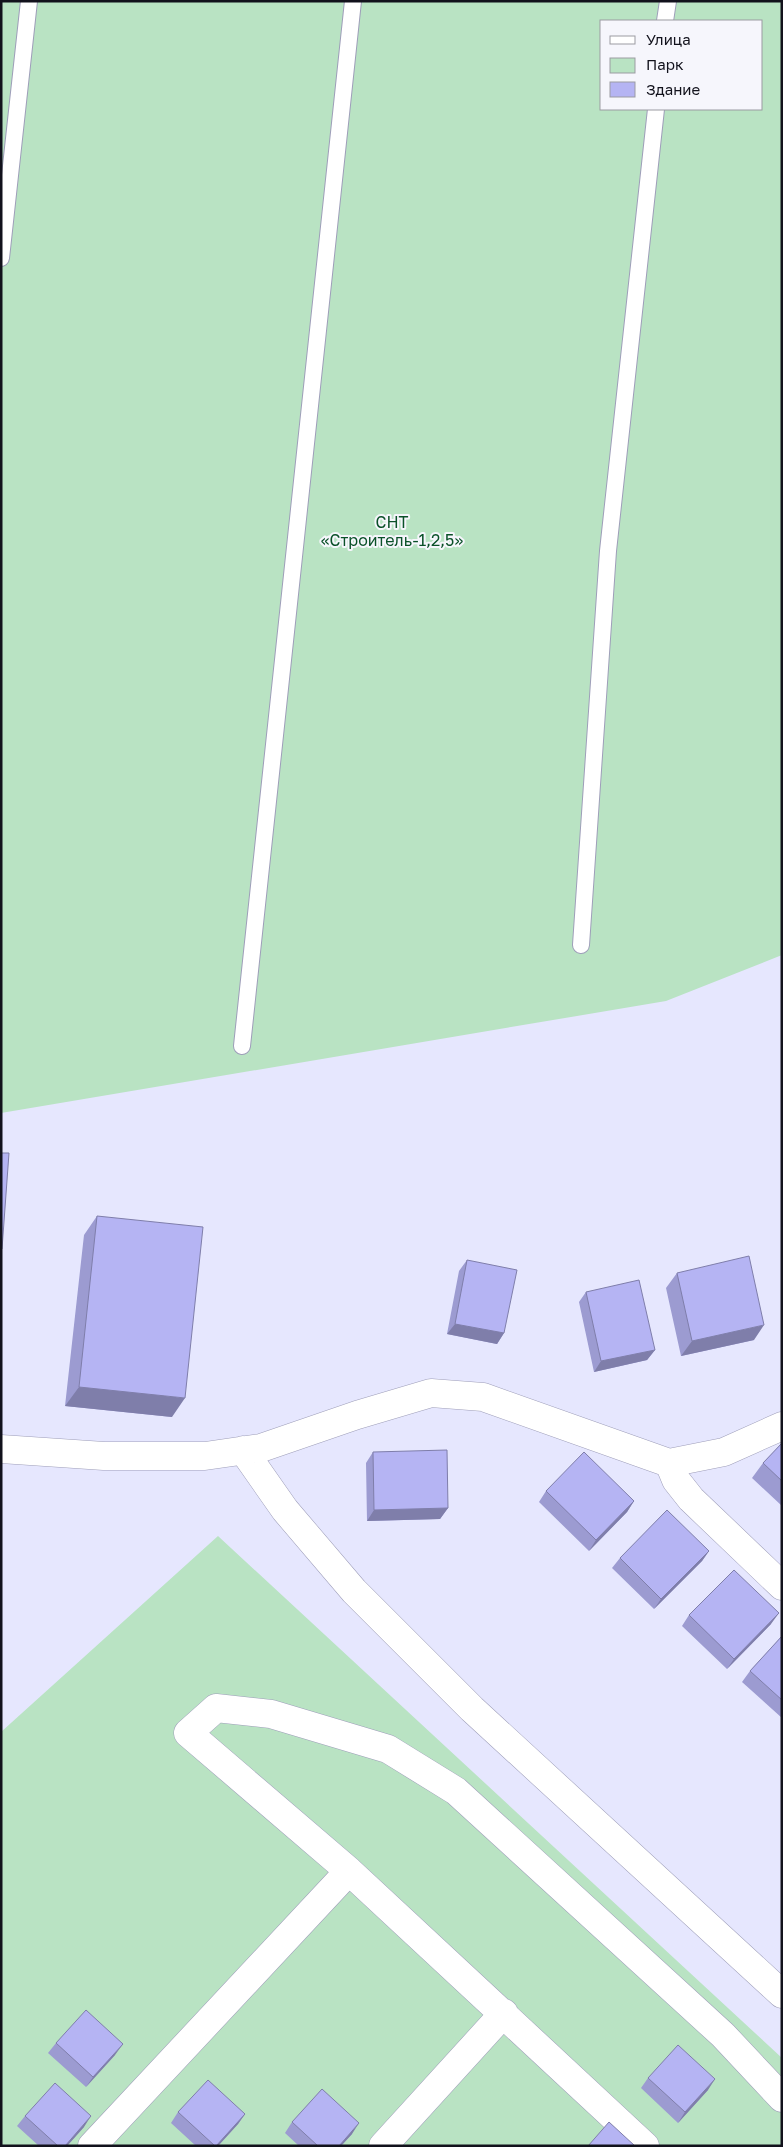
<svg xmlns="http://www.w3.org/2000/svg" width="783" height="2147" viewBox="0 0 783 2147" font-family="'Golos Text',sans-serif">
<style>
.green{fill:#b9e3c3;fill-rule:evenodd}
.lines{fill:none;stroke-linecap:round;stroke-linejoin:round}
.service-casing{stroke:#9e9eb9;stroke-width:18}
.minor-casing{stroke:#9e9eb9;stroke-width:29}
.service{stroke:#fff;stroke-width:16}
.minor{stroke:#fff;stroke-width:28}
.wall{fill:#9c9bd1}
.shaded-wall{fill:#7f7eaa}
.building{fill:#b5b4f3;stroke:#7f7eaa}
.labels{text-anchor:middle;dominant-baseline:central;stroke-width:4;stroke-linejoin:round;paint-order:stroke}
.park-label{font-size:16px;fill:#0a5128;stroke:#f6f6fc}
</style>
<rect width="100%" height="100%" fill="#e6e7fe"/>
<path class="green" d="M 1,1 L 782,1 L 782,955 L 666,1001 L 1,1113 ZM 602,21 L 762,21 L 762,109 L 602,109 Z
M 218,1536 L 782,2058 L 782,2146 L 1,2146 L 1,1732 Z"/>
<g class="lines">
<g class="service-casing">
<path id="service" d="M 665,21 L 668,1
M 1,258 L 29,1
M 581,945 L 608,551 L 656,109
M 242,1046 L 353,1"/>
</g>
<g class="minor-casing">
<path id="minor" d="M 1,1449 L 104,1456 L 205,1456 L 261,1448 L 357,1415 L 431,1393 L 483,1397 L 669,1463 L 724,1452 L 782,1426
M 243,1450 L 285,1510 L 354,1591 L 472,1709 L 782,1994
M 669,1463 L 676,1480 L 691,1499 L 782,1586
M 92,2146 L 349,1871
M 383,2146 L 504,2013
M 645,2146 L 349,1871 L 188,1733 L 216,1708 L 271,1714 L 388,1749 L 456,1791 L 723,2035 L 782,2098"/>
</g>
<use href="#service" class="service"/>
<use href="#minor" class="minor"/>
</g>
<path class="wall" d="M 97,1216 L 172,1417 L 65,1406 L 84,1235 Z
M 467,1260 L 504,1333 L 497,1344 L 447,1334 L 459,1271 Z
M 677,1273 L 754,1340 L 681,1356 L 666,1288 Z
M 586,1292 L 655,1350 L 647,1360 L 594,1372 L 579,1302 Z
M 782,1443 L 782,1506 L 752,1478 L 763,1463 Z
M 373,1452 L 448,1508 L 440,1519 L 367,1521 L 366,1463 Z
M 546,1491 L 634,1501 L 627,1512 L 589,1551 L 539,1502 Z
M 709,1551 L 702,1561 L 654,1609 L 612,1568 L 620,1558 Z
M 689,1615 L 771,1624 L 727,1669 L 682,1626 Z
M 782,1636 L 782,1718 L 742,1682 L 750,1671 Z
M 56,2043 L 115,2055 L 86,2087 L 48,2053 Z
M 648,2078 L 708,2090 L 678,2123 L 641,2088 Z
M 178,2112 L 245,2114 L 238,2124 L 218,2146 L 196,2146 L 171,2123 Z
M 25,2116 L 84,2127 L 67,2146 L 39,2146 L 17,2126 Z
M 292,2122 L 352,2134 L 341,2146 L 299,2146 L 285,2133 Z"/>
<path class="shaded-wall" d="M 455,1324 L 504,1333 L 497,1344 L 447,1334 Z
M 764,1325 L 754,1340 L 681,1356 L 692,1341 Z
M 655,1350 L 647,1360 L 594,1372 L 601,1361 Z
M 79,1387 L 185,1398 L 172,1417 L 65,1406 Z
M 634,1501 L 627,1512 L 589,1551 L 596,1540 Z
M 448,1508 L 440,1519 L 367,1521 L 374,1510 Z
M 709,1551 L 702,1561 L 654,1609 L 661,1599 Z
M 779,1613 L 771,1624 L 727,1669 L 734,1659 Z
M 123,2044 L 115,2055 L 86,2087 L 93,2077 Z
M 715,2079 L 708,2090 L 678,2123 L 685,2112 Z
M 245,2114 L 238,2124 L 218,2146 L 216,2146 Z
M 91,2116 L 84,2127 L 67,2146 L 65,2146 Z
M 359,2123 L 352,2134 L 341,2146 L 339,2146 Z"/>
<path class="building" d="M 1,1153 L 9,1153 L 2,1249 L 1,1249 Z
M 97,1216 L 203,1227 L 185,1398 L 79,1387 Z
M 749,1256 L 764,1325 L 692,1341 L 677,1273 Z
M 467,1260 L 517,1270 L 504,1333 L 455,1324 Z
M 639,1280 L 655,1350 L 601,1361 L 586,1292 Z
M 782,1443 L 782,1481 L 763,1463 Z
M 447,1450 L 448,1508 L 374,1510 L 373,1452 Z
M 584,1452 L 634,1501 L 596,1540 L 546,1491 Z
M 667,1510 L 709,1551 L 661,1599 L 620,1558 Z
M 734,1570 L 779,1613 L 734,1659 L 689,1615 Z
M 782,1636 L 782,1700 L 750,1671 Z
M 86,2010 L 123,2044 L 93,2077 L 56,2043 Z
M 678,2045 L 715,2079 L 685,2112 L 648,2078 Z
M 208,2080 L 245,2114 L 216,2146 L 215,2146 L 178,2112 Z
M 55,2083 L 91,2116 L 65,2146 L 58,2146 L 25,2116 Z
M 322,2089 L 359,2123 L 339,2146 L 318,2146 L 292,2122 Z
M 609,2122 L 635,2146 L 588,2146 Z"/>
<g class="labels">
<g class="park-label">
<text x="392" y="522">СНТ<tspan x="392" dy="18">«Строитель-1,2,5»</tspan></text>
</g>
</g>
<rect width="783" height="2147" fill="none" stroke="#12121c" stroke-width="5"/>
<rect x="600" y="20" width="162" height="90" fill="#f6f6fc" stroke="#9b9ba2"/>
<rect x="610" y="36" width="25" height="8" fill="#ffffff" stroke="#9b9ba2"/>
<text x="646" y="45" font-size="15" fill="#12121c">Улица</text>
<rect x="610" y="58" width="25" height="15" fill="#b9e3c3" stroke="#9b9ba2"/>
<text x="646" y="70" font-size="15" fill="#12121c">Парк</text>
<rect x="610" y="82" width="25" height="15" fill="#b5b4f3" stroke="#9b9ba2"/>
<text x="646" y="95" font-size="15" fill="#12121c">Здание</text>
</svg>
